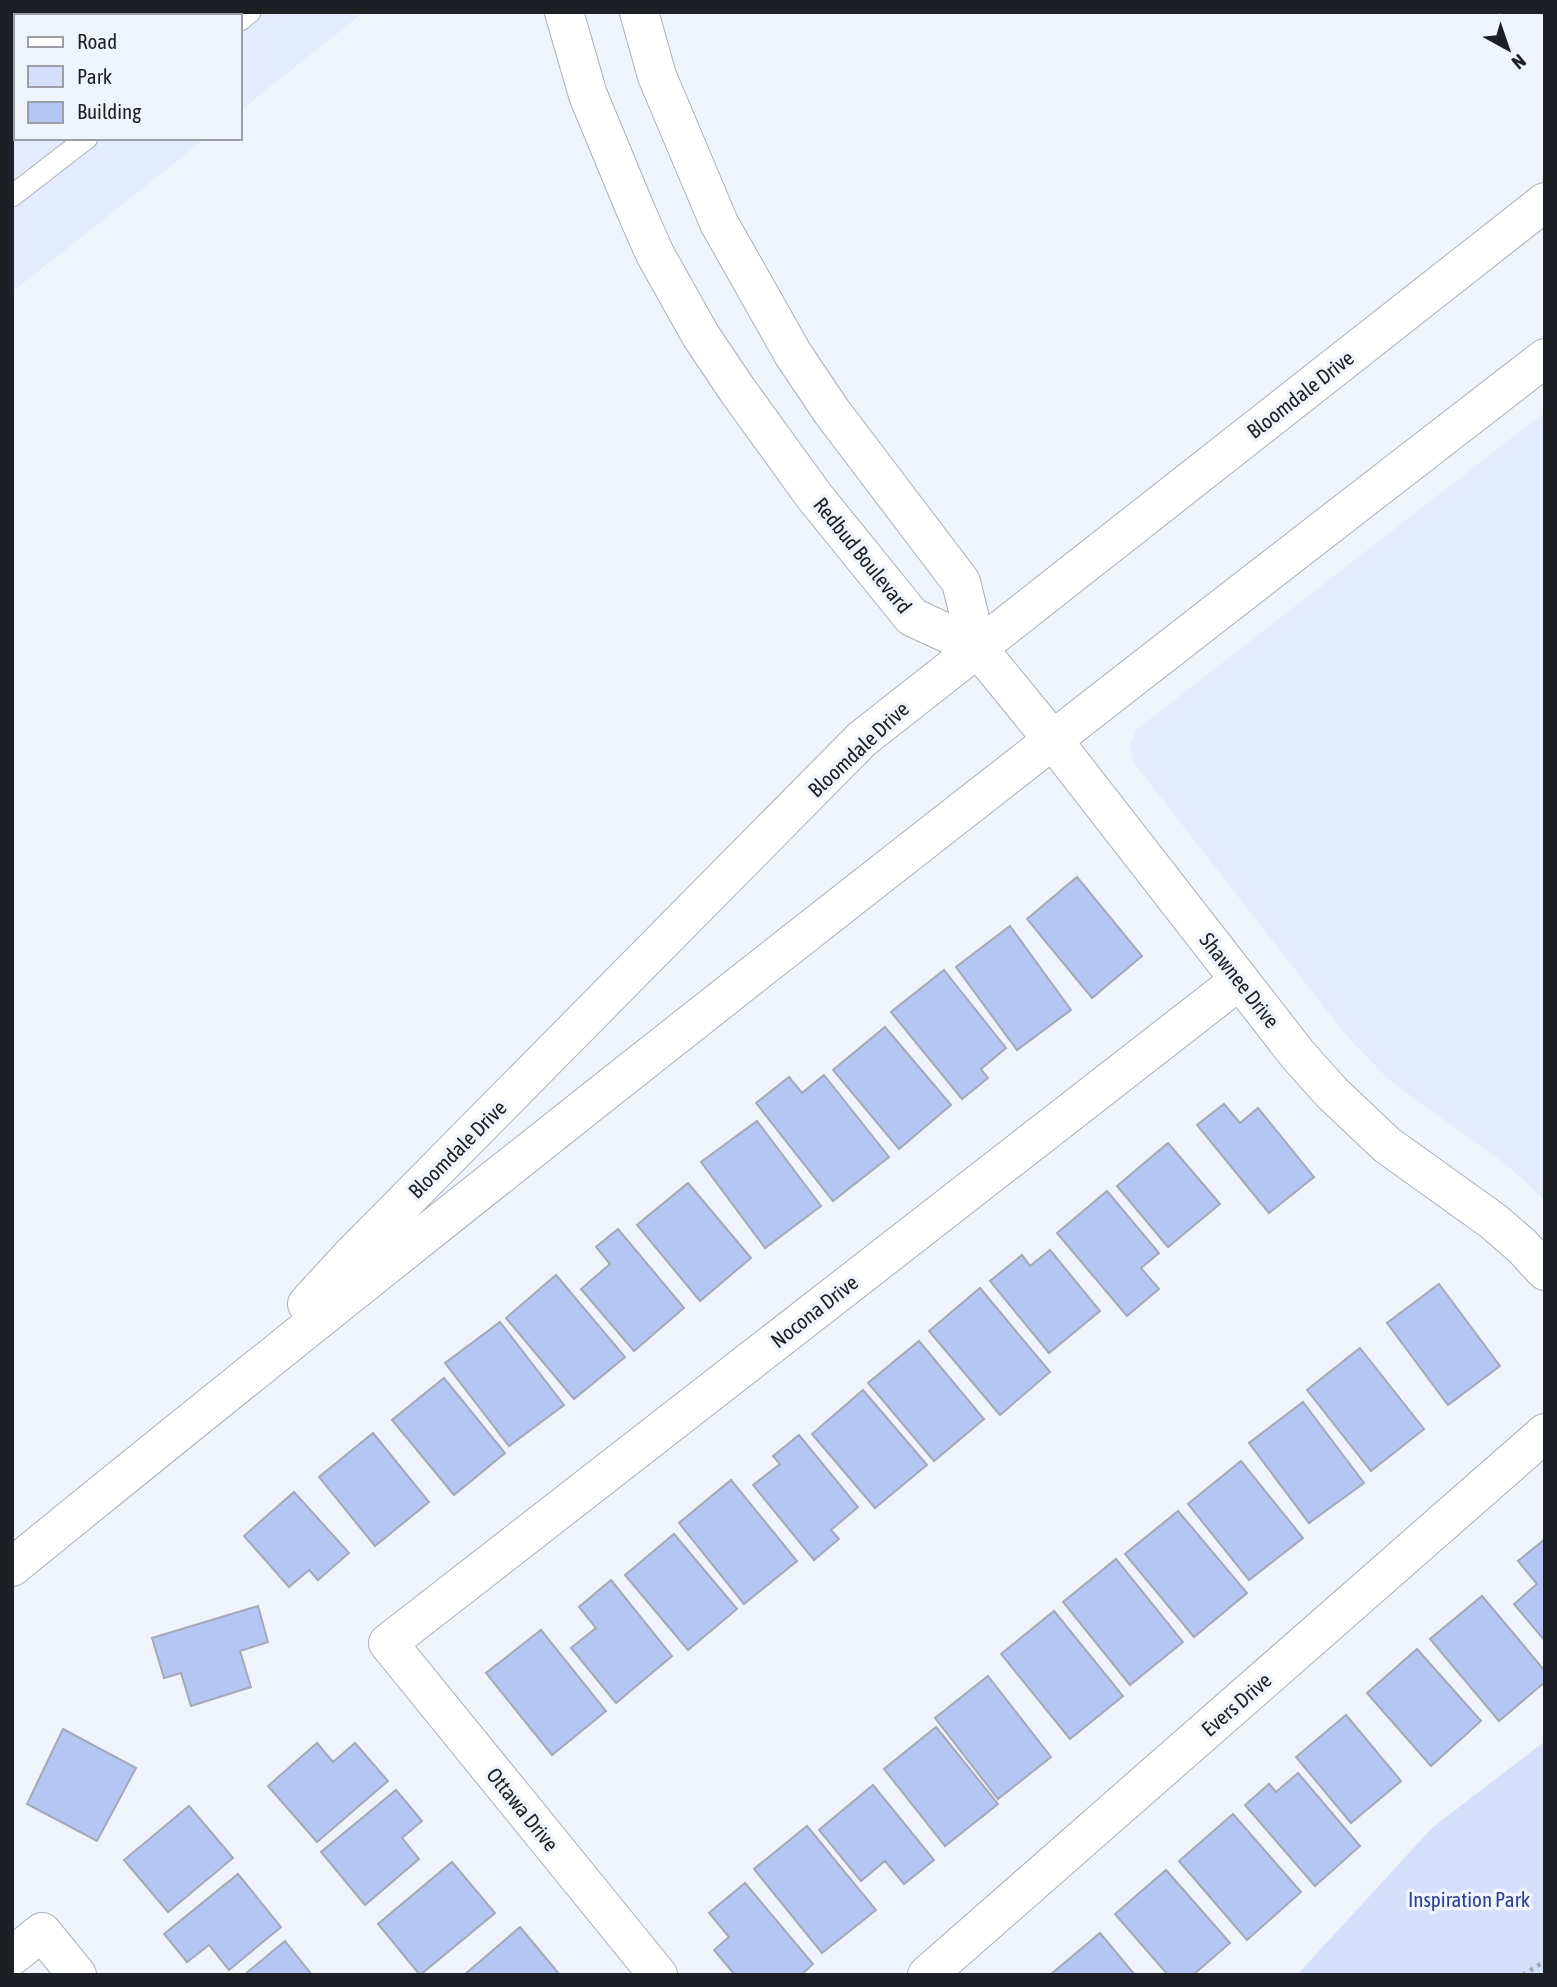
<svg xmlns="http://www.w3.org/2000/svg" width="1557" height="1987" viewBox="0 0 1557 1987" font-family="'Asap Condensed',sans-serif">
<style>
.built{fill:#e4ebfd}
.green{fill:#d4dffc}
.building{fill:#b5c6f4;stroke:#a3a9b7;stroke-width:2}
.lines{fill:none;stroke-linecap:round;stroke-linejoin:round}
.lane-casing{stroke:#a9afbd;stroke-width:23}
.street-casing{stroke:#a9afbd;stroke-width:40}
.secondary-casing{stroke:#a9afbd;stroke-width:40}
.path{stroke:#a2a6ad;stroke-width:4.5;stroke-dasharray:3.5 5;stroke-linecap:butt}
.lane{stroke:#fff;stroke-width:21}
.street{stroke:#fff;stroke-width:38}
.secondary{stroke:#fff;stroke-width:38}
.labels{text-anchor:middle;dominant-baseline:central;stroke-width:7;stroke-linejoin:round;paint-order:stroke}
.street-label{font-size:21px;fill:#1c1f24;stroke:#eff3fc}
.park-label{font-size:21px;fill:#2a3e93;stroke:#eff3fc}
</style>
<rect width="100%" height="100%" fill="#eff3fc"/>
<path class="built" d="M 12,12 L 364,12 L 240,111 L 240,16 L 16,16 L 16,138 L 206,138 L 12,292 Z
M 1545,412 L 1545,1200 L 1508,1166 L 1389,1080 L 1346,1035 L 1134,763 L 1130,747 L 1136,730 Z"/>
<path class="green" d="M 1545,1741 L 1545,1975 L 1297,1975 L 1432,1828 Z"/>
<path class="building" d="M 12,12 L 66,12 L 62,16 L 16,16 L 16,22 L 12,24 Z
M 1077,877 L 1142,956 L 1092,998 L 1027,919 Z
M 1010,926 L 1071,1010 L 1017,1050 L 956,967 Z
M 944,970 L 1006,1048 L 981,1069 L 988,1078 L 962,1099 L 891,1012 Z
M 885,1027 L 951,1105 L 899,1149 L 833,1070 Z
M 824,1075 L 889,1157 L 833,1201 L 756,1103 L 789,1077 L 802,1093 Z
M 1224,1104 L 1240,1123 L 1258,1108 L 1314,1177 L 1269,1213 L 1197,1125 Z
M 757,1121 L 821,1206 L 765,1248 L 701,1162 Z
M 1168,1143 L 1220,1204 L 1168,1247 L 1117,1186 Z
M 688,1183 L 751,1258 L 700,1301 L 637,1225 Z
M 1107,1191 L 1159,1253 L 1141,1268 L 1159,1289 L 1127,1316 L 1057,1233 Z
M 618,1229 L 684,1308 L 634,1351 L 581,1289 L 610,1264 L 596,1247 Z
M 1050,1250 L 1100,1311 L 1049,1353 L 990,1281 L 1022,1255 L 1030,1266 Z
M 556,1275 L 625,1357 L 574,1399 L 506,1318 Z
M 1439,1284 L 1500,1366 L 1448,1405 L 1387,1323 Z
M 980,1288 L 1050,1372 L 1000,1415 L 929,1331 Z
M 500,1322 L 564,1405 L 509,1446 L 445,1363 Z
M 919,1341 L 984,1419 L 934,1461 L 868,1383 Z
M 1360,1348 L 1424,1429 L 1371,1471 L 1307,1390 Z
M 444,1378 L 505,1453 L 454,1495 L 392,1420 Z
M 863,1390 L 927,1465 L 875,1508 L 812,1434 Z
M 1303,1402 L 1364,1483 L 1309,1523 L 1249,1443 Z
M 373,1433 L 429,1502 L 375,1546 L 319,1477 Z
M 799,1435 L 858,1507 L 831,1530 L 839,1539 L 814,1560 L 753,1485 L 780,1464 L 773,1456 Z
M 1241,1461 L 1303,1538 L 1249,1580 L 1188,1504 Z
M 731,1480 L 797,1561 L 744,1604 L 679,1523 Z
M 294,1492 L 349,1553 L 318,1580 L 309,1570 L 289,1587 L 244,1536 Z
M 1178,1511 L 1247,1593 L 1194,1637 L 1125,1554 Z
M 674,1534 L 737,1609 L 688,1650 L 625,1575 Z
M 1545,1539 L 1545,1641 L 1514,1604 L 1537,1584 L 1518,1561 Z
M 1116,1559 L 1183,1642 L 1130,1685 L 1063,1602 Z
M 611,1580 L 672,1656 L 616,1703 L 571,1648 L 596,1628 L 579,1607 Z
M 1482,1596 L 1545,1671 L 1545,1682 L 1499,1721 L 1430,1639 Z
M 258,1606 L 268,1642 L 240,1651 L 251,1687 L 191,1706 L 181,1673 L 164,1678 L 152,1638 Z
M 1054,1611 L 1123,1696 L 1070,1739 L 1001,1654 Z
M 541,1630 L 606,1711 L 552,1755 L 486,1673 Z
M 1417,1649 L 1481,1721 L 1431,1766 L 1367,1693 Z
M 988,1676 L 1051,1757 L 998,1799 L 935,1718 Z
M 1346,1715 L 1401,1781 L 1351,1823 L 1296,1757 Z
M 936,1727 L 998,1804 L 945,1846 L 884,1769 Z
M 63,1729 L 136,1768 L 97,1841 L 27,1804 Z
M 317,1743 L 333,1762 L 355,1743 L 388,1781 L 317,1842 L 268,1786 Z
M 1298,1773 L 1360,1846 L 1315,1886 L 1245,1805 L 1269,1784 L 1276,1792 Z
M 873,1785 L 934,1860 L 904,1884 L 885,1861 L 861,1881 L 819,1830 Z
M 396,1790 L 422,1821 L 402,1838 L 419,1859 L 365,1905 L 321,1852 Z
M 189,1806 L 233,1858 L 168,1912 L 124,1860 Z
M 1233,1814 L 1301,1892 L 1247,1940 L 1179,1861 Z
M 807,1826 L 876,1910 L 822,1953 L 754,1869 Z
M 452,1862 L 495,1913 L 420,1975 L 378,1924 Z
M 1166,1870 L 1230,1943 L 1193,1975 L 1168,1975 L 1115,1914 Z
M 238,1874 L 281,1927 L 229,1970 L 209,1945 L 187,1962 L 164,1934 Z
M 745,1883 L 813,1964 L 801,1975 L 735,1975 L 714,1950 L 729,1937 L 709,1913 Z
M 520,1927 L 560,1975 L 464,1975 Z
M 1100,1933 L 1135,1975 L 1050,1975 Z
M 285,1941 L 312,1975 L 244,1975 Z"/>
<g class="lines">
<g class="lane-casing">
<path id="lane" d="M 240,20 L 250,12
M 12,196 L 87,138"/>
</g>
<g class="street-casing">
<path id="street" d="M 977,647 L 1052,739 L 1298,1055 L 1332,1093 L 1387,1145 L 1493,1221 L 1522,1246 L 1545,1271
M 12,1956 L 42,1932 L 77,1975
M 658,1975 L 388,1643 L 1240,980
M 927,1975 L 1545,1433"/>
</g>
<g class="secondary-casing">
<path id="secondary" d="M 564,12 L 588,95 L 636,211 L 655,254 L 701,336 L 738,391 L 814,496 L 912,617 L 977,647
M 639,12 L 657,76 L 719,223 L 793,354 L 832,412 L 961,582 L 977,647
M 307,1304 L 351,1256 L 862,739 L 1545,202
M 12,1567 C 517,1156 1030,756 1545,358"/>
</g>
<path class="path" d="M 1523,1975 L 1545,1961"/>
<use href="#lane" class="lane"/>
<use href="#street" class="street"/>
<use href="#secondary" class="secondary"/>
</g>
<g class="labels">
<g class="street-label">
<text transform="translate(1300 394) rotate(-38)">Bloomdale Drive</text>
<text transform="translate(863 555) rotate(51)">Redbud Boulevard</text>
<text transform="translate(858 749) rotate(-43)">Bloomdale Drive</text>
<text transform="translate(1240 980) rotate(52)">Shawnee Drive</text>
<text transform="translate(457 1149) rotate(-45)">Bloomdale Drive</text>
<text transform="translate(814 1311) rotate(-38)">Nocona Drive</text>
<text transform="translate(1236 1704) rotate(-41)">Evers Drive</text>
<text transform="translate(523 1809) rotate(51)">Ottawa Drive</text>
</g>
<g class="park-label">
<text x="1469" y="1899">Inspiration Park</text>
</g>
</g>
<rect width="1557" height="1987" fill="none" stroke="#1c1f24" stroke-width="28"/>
<rect x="14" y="14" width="228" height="126" fill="#eff3fc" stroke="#9b9ea6" stroke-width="2"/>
<rect x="28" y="37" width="35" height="10" fill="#ffffff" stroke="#9b9ea6" stroke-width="2"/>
<text x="77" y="49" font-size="21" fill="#1c1f24">Road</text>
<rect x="28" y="66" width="35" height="21" fill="#d4dffc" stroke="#9b9ea6" stroke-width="2"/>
<text x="77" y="84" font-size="21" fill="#1c1f24">Park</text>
<rect x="28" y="102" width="35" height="21" fill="#b5c6f4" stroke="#9b9ea6" stroke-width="2"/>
<text x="77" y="119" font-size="21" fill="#1c1f24">Building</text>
<g transform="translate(1508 49) rotate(140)" stroke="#eff3fc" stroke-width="5" paint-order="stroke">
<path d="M0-5L12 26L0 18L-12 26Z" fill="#1c1f24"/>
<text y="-10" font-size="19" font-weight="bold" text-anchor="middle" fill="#1c1f24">N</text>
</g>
</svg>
